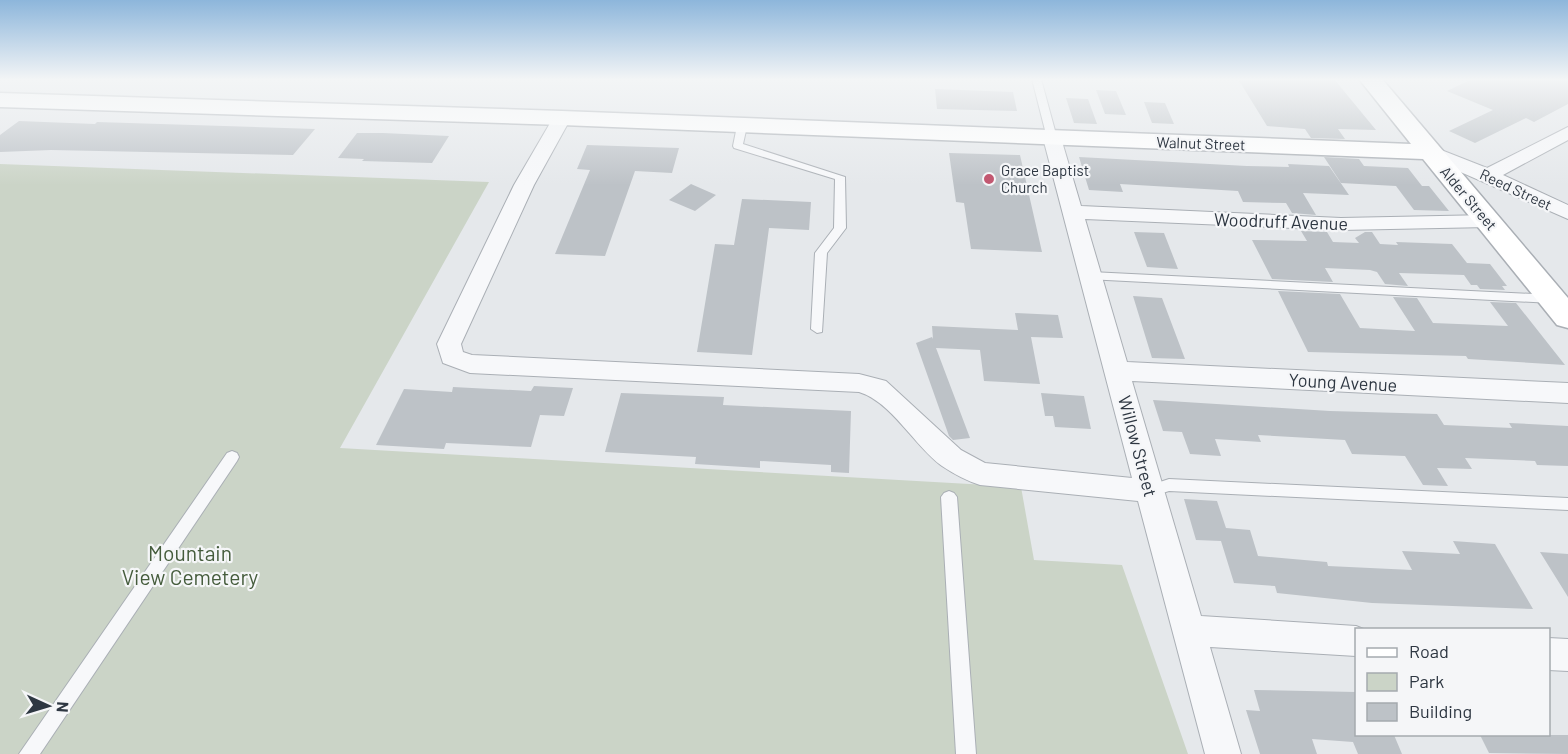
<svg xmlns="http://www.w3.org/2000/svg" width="1568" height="754" viewBox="0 0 1568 754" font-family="Barlow,sans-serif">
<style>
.green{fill:#cbd4c7}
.building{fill:#bdc2c7}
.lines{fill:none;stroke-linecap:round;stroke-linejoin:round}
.lane-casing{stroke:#aaafb5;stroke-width:2}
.street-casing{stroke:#aaafb5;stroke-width:2}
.secondary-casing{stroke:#aaafb5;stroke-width:3}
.lane{fill:#f7f8fa;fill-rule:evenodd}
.street{fill:#f7f8fa;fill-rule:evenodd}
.secondary{fill:#fff;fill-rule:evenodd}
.poi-dot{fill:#c25871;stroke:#f5f6f8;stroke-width:2}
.labels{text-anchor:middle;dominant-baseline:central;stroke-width:4.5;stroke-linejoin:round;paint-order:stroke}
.far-street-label{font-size:15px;fill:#2e3742;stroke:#f5f6f8}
.far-poi-label{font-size:15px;fill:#2e3742;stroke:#f5f6f8;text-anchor:start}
.street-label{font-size:18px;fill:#2e3742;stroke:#f5f6f8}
.near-park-label{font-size:21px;fill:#455c3c;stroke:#f5f6f8}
</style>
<rect width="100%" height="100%" fill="#e5e8eb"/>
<path class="green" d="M 0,164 L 489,182 L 340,448 L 1021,487 L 1034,560 L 1122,565 L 1188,754 L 0,754 Z"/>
<path class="building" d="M 1238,79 L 1334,79 L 1376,130 L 1338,129 L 1345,139 L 1311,138 L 1305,129 L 1267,126 Z
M 1472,79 L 1568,79 L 1568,104 L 1534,122 L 1526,118 L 1475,143 L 1449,131 L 1493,110 L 1447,91 Z
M 935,89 L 1013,92 L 1017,111 L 937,109 Z
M 1096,90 L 1116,91 L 1126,115 L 1105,114 Z
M 1066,98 L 1088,99 L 1097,124 L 1074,123 Z
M 1144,102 L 1165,103 L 1174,124 L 1152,123 Z
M 19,121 L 95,124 L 97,122 L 315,129 L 293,155 L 51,150 L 0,152 L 0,135 Z
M 357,133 L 383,133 L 449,136 L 432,163 L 362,161 L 364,159 L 338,158 Z
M 587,145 L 679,148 L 672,173 L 635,171 L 605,256 L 555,254 L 590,170 L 577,169 Z
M 949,153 L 1020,155 L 1042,252 L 971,249 L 964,203 L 956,202 Z
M 1079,157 L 1247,166 L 1289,167 L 1288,164 L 1329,166 L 1349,195 L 1303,193 L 1316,215 L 1292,213 L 1286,203 L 1243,202 L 1238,191 L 1120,184 L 1123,192 L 1089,190 Z
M 1324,157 L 1359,159 L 1364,166 L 1408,168 L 1422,186 L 1429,186 L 1449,211 L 1414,210 L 1396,186 L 1341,183 Z
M 691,184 L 716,195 L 695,211 L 669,200 Z
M 742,199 L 811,202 L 809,230 L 769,228 L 752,355 L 697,352 L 715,244 L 734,245 Z
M 1301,231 L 1327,232 L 1333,242 L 1359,243 L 1355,238 L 1365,232 L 1372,232 L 1380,244 L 1398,245 L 1396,242 L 1452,244 L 1467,263 L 1490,264 L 1507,286 L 1502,286 L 1505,290 L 1480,289 L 1477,285 L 1471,285 L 1464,275 L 1399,273 L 1408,286 L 1385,284 L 1377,272 L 1370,270 L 1325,268 L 1333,282 L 1272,279 L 1252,240 L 1307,241 Z
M 1134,232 L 1164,233 L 1178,269 L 1147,267 Z
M 1278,291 L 1340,294 L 1360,328 L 1415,331 L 1393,297 L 1417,298 L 1433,323 L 1508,326 L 1490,302 L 1516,303 L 1565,365 L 1468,359 L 1466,356 L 1308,352 Z
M 1133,296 L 1162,298 L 1185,359 L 1152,358 Z
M 1015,313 L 1058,315 L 1063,338 L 1031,337 L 1040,384 L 984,381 L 980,350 L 936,348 L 970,438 L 953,440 L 949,436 L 916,343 L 932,337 L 933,339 L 932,326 L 1018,330 Z
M 534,386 L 573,388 L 564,416 L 540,415 L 531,447 L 446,443 L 444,449 L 376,445 L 404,389 L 452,392 L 453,387 L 531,391 Z
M 621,393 L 724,397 L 723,405 L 851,411 L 849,473 L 831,472 L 831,465 L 760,461 L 760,468 L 695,464 L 696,457 L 605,452 Z
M 1041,393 L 1084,396 L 1091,429 L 1055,427 L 1053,416 L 1045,416 Z
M 1153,400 L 1330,411 L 1437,414 L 1444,425 L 1512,428 L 1509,423 L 1568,426 L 1568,466 L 1537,465 L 1535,461 L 1465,458 L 1472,469 L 1437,468 L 1448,486 L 1423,485 L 1405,456 L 1352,454 L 1345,440 L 1258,435 L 1261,442 L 1215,439 L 1221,456 L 1190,454 L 1182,432 L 1163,431 Z
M 1184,499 L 1217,501 L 1226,528 L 1250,530 L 1258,556 L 1327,562 L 1328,566 L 1412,570 L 1402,551 L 1460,554 L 1453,541 L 1495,544 L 1533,609 L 1372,603 L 1277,593 L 1275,586 L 1234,583 L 1221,541 L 1196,540 Z
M 1540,552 L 1568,554 L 1568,597 Z
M 1254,690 L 1356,692 L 1356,735 L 1394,735 L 1402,754 L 1358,754 L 1353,742 L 1312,739 L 1317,754 L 1260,754 L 1246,710 L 1260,711 Z
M 1480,735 L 1568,735 L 1568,754 L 1489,753 Z"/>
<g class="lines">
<g class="lane-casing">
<path id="lane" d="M 1032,79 L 1041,79 L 1057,138 L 1055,140 L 1047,138 Z
M 742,123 L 747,126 L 743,144 L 845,177 L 846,228 L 827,253 L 822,332 L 817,333 L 811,329 L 815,253 L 834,228 L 835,179 L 734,148 L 733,146 L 737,126 Z
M 1091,272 L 1552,295 L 1558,299 L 1552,303 L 1087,279 L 1085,276 Z
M 232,451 L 237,453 L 239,457 L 237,461 L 40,754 L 19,754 L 227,453 Z
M 1169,479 L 1568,498 L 1568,510 L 1169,491 L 1150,497 L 1145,495 L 1142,491 L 1145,487 Z
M 949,491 L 954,493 L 957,497 L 976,754 L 956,754 L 941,497 L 944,493 Z"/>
</g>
<g class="street-casing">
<path id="street" d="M 562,113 L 568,114 L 571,118 L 534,185 L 461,344 L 463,352 L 472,355 L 859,374 L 886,381 L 961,450 L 985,463 L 1132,478 L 1043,138 L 1045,134 L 1059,134 L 1061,138 L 1081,206 L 1341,218 L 1489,215 L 1496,217 L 1500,221 L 1496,225 L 1489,227 L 1341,230 L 1085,219 L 1127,362 L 1568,383 L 1568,403 L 1132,381 L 1201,616 L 1356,626 L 1366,630 L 1356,630 L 1356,656 L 1210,647 L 1241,754 L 1205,754 L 1138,501 L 980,485 C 967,481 954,474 942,466 C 915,447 892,402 859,392 L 470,373 L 443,363 L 437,344 L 514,185 L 553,118 L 556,114 Z
M 1568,127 L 1568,140 L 1503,175 L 1568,205 L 1568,219 L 1424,156 L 1421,152 L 1424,148 L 1431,146 L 1487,168 Z
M 1548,638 L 1568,639 L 1568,671 L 1548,670 Z"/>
</g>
<g class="secondary-casing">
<path id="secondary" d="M 1359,79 L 1382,79 L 1568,298 L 1568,328 L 1557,325 L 1423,159 L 562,125 L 0,107 L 0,93 L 562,111 L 1411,144 Z"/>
</g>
<use href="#lane" class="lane"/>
<use href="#street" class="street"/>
<use href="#secondary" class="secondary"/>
</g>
<linearGradient id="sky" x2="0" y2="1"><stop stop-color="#8db6db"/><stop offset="0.43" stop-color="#f3f5f6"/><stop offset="1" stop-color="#f3f5f6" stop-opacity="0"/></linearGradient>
<rect width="1568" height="185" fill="url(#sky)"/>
<circle class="poi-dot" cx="989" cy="179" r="6"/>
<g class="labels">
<g class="far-street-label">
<text transform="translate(1201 143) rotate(2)">Walnut Street</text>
<text transform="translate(1516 189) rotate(25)">Reed Street</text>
<text transform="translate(1469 198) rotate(50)">Alder Street</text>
</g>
<g class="far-poi-label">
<text x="1001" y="170">Grace Baptist<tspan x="1001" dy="17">Church</tspan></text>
</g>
<g class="street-label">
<text transform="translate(1281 221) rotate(2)">Woodruff Avenue</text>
<text transform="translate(1343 382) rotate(3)">Young Avenue</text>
<text transform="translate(1138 446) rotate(75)">Willow Street</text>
</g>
<g class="near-park-label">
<text x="190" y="552">Mountain<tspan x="190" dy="24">View Cemetery</tspan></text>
</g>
</g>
<rect x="1355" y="628" width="195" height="108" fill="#f5f6f8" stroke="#a5aaaf" stroke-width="1.5"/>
<rect x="1367" y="648" width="30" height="9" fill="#ffffff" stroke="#a5aaaf" stroke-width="1.5"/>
<text x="1409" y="658" font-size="18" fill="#2e3742">Road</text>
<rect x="1367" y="673" width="30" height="18" fill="#cbd4c7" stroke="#a5aaaf" stroke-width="1.5"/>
<text x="1409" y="688" font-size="18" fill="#2e3742">Park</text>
<rect x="1367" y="703" width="30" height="18" fill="#bdc2c7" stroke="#a5aaaf" stroke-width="1.5"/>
<text x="1409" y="718" font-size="18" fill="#2e3742">Building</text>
<g transform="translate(48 706) rotate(94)" stroke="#f5f6f8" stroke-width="4.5" paint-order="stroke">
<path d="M0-4.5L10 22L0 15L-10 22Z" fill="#2e3742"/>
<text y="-9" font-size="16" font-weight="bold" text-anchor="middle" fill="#2e3742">N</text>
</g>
</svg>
